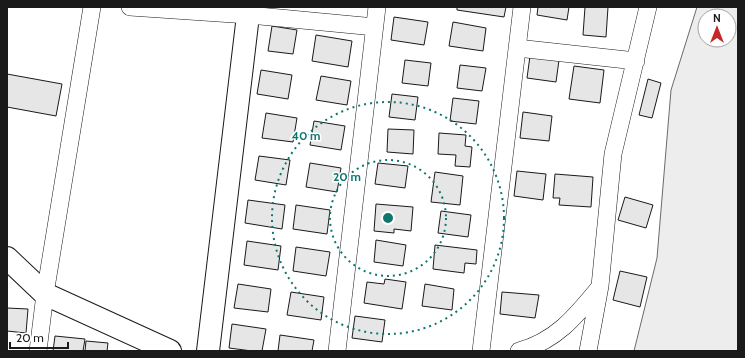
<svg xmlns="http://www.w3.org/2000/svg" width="745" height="358" viewBox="0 0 745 358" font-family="Cabin,sans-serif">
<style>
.green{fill:#ededed;stroke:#6a6a6a;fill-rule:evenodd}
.building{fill:#e6e6e6;stroke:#1a1a1a}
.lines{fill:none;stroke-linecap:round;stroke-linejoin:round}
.minor-casing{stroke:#1a1a1a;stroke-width:18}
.tertiary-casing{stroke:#1a1a1a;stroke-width:24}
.minor{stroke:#fff;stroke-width:17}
.tertiary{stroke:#fff;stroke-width:22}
.ring{fill:none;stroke:#0f766e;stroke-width:2;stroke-dasharray:2 4}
.centre{fill:#0f766e;stroke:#fff;stroke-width:2}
.ring-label{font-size:12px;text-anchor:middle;font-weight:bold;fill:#0f766e;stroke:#fff;stroke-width:3;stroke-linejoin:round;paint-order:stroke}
</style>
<rect width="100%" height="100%" fill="#fff"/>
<path class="green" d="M 697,7 L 738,7 L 738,351 L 634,351 L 657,258 L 671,90 ZM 705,16 L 729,16 L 729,40 L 705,40 Z"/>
<path class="building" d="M 457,7 L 506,7 L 504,17 L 457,10 Z
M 538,7 L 569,7 L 567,20 L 537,15 Z
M 585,7 L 608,7 L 606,37 L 583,35 Z
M 394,17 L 428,22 L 424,45 L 391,40 Z
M 453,22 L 486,28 L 483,51 L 449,46 Z
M 272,26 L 297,30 L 293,54 L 268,51 Z
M 316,35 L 352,41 L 348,67 L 312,61 Z
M 530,56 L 559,60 L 556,82 L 527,78 Z
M 405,60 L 431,63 L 428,86 L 402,83 Z
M 460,65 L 486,68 L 482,91 L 457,88 Z
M 574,66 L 604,70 L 600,103 L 569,99 Z
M 261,70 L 292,75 L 288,99 L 257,94 Z
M 7,74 L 62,84 L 56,116 L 7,107 Z
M 321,76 L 351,81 L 347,105 L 316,100 Z
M 648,79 L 661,83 L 652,118 L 639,115 Z
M 392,94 L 418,97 L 415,120 L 389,117 Z
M 453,98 L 479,101 L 476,124 L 450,121 Z
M 523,112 L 552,116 L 549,141 L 520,138 Z
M 266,113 L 297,118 L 293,142 L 262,138 Z
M 314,121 L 345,126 L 341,150 L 310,145 Z
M 388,129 L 414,130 L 413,154 L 387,152 Z
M 439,133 L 466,135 L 465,146 L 472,147 L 470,167 L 455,166 L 456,155 L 438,154 Z
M 259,156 L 290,160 L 286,185 L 255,180 Z
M 310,163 L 341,168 L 337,192 L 306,187 Z
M 378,163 L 408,166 L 405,188 L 375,184 Z
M 517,171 L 546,174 L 543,200 L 514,196 Z
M 435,172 L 463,176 L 460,205 L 431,202 Z
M 555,174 L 593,177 L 591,207 L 559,205 L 560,198 L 553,198 Z
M 625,197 L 653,205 L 646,228 L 618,220 Z
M 248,200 L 285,205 L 282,229 L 245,223 Z
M 376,204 L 413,207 L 411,231 L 394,229 L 394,233 L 374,231 Z
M 296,205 L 330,210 L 327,234 L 293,229 Z
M 441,211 L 471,215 L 468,237 L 438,233 Z
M 376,240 L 406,245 L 403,266 L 374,262 Z
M 247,241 L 281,246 L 278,270 L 244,265 Z
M 435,245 L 477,250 L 476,264 L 465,263 L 464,273 L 433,269 Z
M 296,247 L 330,252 L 326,276 L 293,271 Z
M 620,271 L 647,277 L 640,307 L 613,300 Z
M 385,279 L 406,282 L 402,309 L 364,303 L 367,282 L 384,284 Z
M 238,284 L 271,289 L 268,312 L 234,308 Z
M 425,284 L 454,289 L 452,310 L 422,306 Z
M 291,292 L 324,297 L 321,320 L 287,315 Z
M 502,292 L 539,295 L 535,318 L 500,314 Z
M 7,308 L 28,309 L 26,333 L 7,331 Z
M 355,316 L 385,320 L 382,342 L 352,338 Z
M 232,324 L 266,329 L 262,351 L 252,351 L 229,348 Z
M 280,335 L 314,340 L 312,351 L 278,351 Z
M 55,336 L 85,339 L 83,351 L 53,351 Z
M 86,341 L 108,343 L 107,351 L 85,351 Z"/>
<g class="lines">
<g class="minor-casing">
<path id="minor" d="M 130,7 L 248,15 L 375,27
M 517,48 L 636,61
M 38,351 L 45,294 L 92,7
M 337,351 L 377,7
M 481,351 L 522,7
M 519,351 C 556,341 576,316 599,288
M 588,351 L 600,286 L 613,154 L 648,7"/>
</g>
<g class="tertiary-casing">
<path id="tertiary" d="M 7,258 L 45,294 L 170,351
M 208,351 L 249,7"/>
</g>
<use href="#minor" class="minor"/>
<use href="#tertiary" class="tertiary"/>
</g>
<g class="ring">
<circle cx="388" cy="218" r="58"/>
<circle cx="388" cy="218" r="116"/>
</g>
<circle cx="388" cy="218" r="6" class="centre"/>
<g class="ring-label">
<text x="306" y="140">40 m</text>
<text x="347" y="181">20 m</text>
</g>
<rect width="745" height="358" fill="none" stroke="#1a1a1a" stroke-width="16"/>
<g transform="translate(717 28)"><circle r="19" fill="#ffffff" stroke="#a3a3a3"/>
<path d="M0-3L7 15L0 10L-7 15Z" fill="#c62828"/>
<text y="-6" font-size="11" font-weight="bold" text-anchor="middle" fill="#1a1a1a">N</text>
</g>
<path d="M10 342v6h58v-6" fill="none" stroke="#1a1a1a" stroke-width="2"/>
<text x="16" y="342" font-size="12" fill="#1a1a1a" stroke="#ffffff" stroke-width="3" paint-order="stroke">20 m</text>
</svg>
